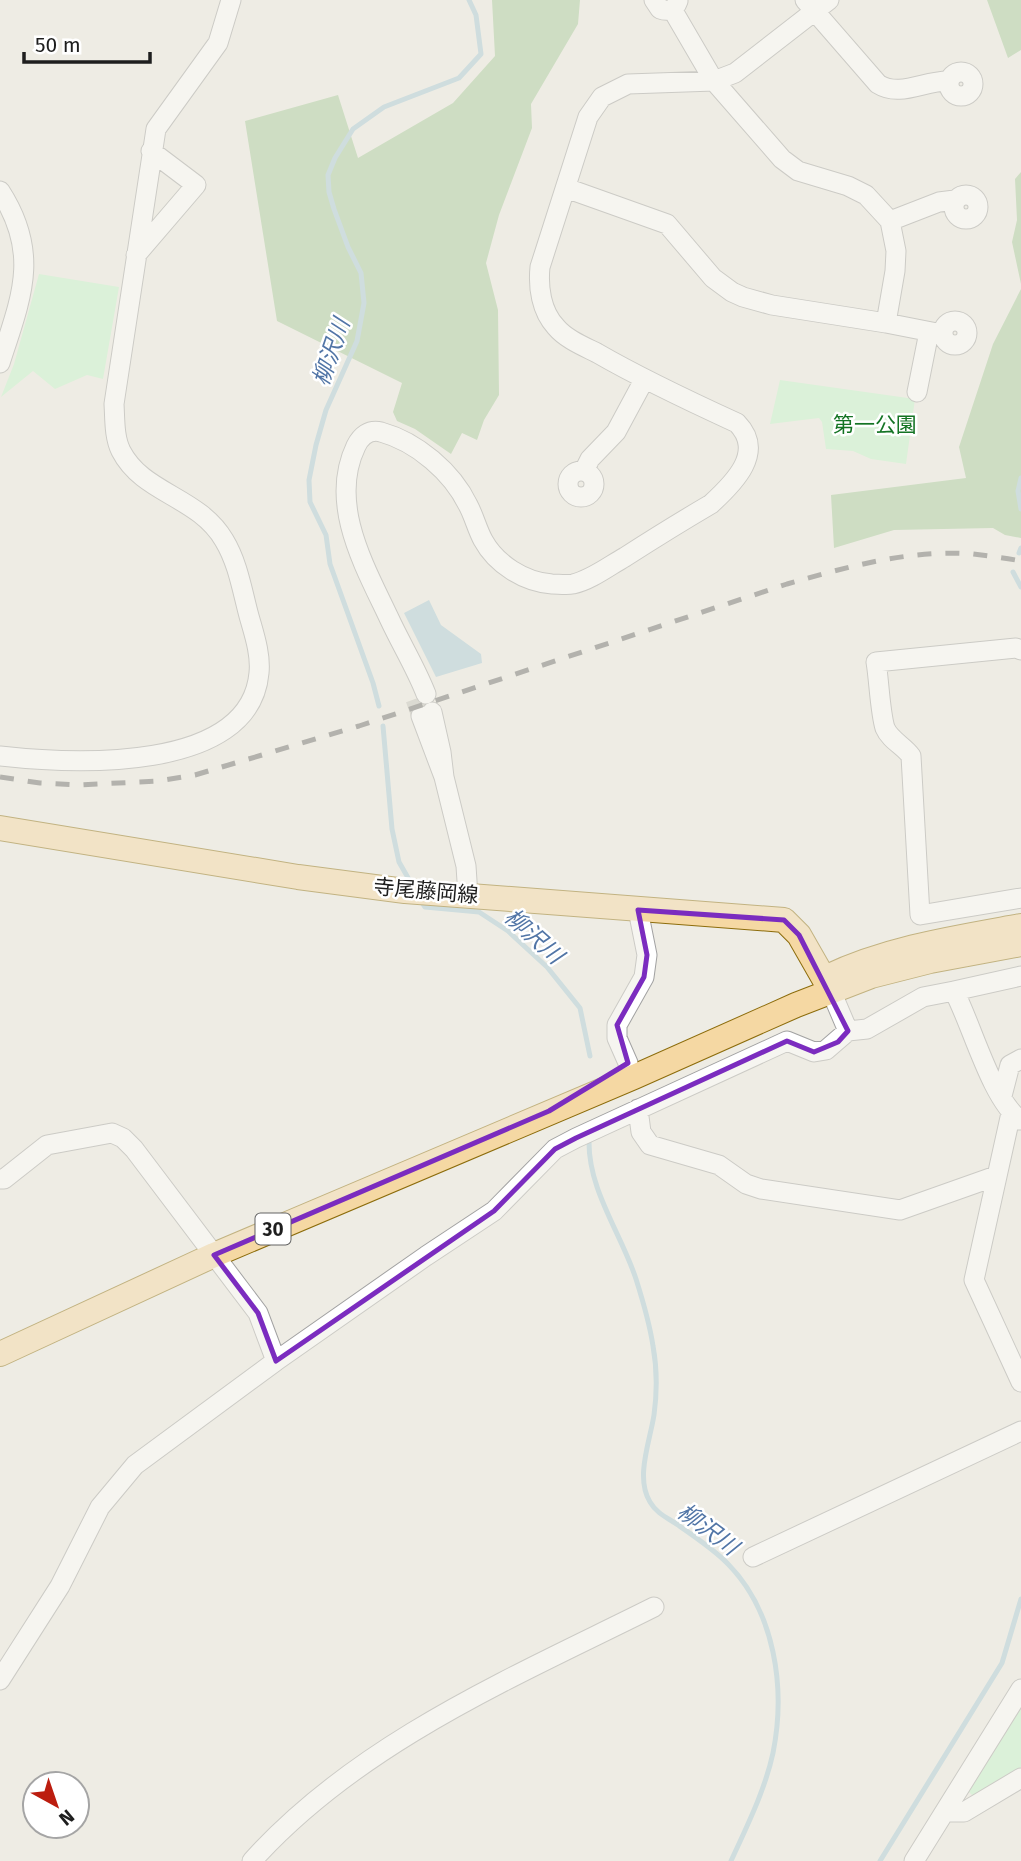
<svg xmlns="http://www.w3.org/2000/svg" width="1021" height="1861" viewBox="0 0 1021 1861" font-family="'Fira Sans','Noto Sans JP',sans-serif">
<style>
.forest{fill:#a6ca9c}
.park{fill:#c4f5cc}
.water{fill:#a8cad8}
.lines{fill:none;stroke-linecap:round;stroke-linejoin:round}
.stream{stroke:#a8cad8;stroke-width:5}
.minor-tunnel{stroke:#c4c3bc;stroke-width:19;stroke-dasharray:19 10;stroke-linecap:butt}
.minor-casing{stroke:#a2a2a2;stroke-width:21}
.major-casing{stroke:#8c6c0b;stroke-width:26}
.minor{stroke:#fff;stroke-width:19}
.major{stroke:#f5d8a3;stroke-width:24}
.rail{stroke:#6c6c6c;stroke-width:5;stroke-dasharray:14 14;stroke-linecap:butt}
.marked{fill:none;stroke:#7b2cbf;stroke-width:5;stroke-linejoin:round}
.labels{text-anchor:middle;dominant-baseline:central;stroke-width:5;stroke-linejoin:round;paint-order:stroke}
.shield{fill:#fff;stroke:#626262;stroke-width:2}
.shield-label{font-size:19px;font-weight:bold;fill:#1e1e1e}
.park-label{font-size:21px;fill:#147424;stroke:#fff}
.street-label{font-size:21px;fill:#1e1e1e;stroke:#fff}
.water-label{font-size:23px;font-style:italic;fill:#5175a6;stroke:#fff}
</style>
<rect width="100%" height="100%" fill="#eeece4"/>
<path class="forest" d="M 492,0 L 580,0 L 578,24 L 531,104 L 532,128 L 499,215 L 486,263 L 498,310 L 499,395 L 484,420 L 477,440 L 462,433 L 451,454 L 415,429 L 397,421 L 393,412 L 402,383 L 277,321 L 245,121 L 338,95 L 358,158 L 453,103 L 495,56 Z
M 987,0 L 1021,0 L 1021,50 L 1008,58 Z
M 1021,172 L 1021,284 L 1012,242 L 1017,220 L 1015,179 Z
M 1021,289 L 1021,538 L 1005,535 L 993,528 L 894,530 L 834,548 L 831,495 L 966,478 L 959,447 L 993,344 Z"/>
<path class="park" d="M 39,274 L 119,287 L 103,379 L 87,375 L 55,389 L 33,371 L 1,397 L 14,364 Z
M 780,380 L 915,399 L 906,464 L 871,459 L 853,451 L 826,449 L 822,422 L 819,418 L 770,424 Z
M 1021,1706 L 1021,1767 L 973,1796 L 968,1791 Z"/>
<path class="water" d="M 429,600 L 441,625 L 481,654 L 482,663 L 436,677 L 404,613 Z"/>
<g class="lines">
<path class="stream" d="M 1021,478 L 1018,491 L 1021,509
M 1019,553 L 1021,548
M 1013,572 L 1021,587
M 379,706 L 373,683 L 330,564 L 326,535 L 310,502 L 309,480 L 316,445 L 326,410 L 357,341 L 364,303 L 361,273 L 348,247 L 334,209 L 329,192 L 328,175 L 335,158 L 353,129 L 384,107 L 459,78 L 481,54 L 476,15 L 469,0
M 383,726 L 392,829 L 399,862 L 411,883
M 421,901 L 425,907 L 479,912 L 508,931 L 547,967 L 580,1008 L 590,1056
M 589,1140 C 588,1190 621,1233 636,1279 C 642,1298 650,1326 653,1346 C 657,1368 657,1393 654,1415 C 650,1441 635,1478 650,1502 C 657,1514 668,1518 678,1525 C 694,1536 716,1551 728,1564 C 775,1612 786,1688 773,1753 C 765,1790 747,1826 731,1861
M 880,1861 L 1002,1663 L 1021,1599"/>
<path class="minor-tunnel" d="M 415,699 L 421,716"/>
<g class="minor-casing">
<path id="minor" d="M 654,0 L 660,9 C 668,12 675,10 678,1
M 805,0 L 878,84 C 900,98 925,80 949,81
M 672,9 L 714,81 L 782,159 L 798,171 L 848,186 L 866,195 L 890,221 L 896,251 L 895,271 L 886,323
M949 84a12 12 0 1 1 24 0a12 12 0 1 1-24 0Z
M 566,188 L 667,224 L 713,278 L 732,292 L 743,297 L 772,305 L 886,323 L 942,334
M 0,191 C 41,254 21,298 0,363
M954 207a12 12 0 1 1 24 0a12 12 0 1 1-24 0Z
M 890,221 L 939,202 L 955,200
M 136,255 L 196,185 L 151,151
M943 333a12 12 0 1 1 24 0a12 12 0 1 1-24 0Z
M 917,392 L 929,332
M 584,471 L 590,459 L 616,432 L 644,380
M568 484a13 13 0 1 1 26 0a13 13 0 1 1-26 0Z
M 1021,650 L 1016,648 L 876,662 C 879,679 880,712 885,728 C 890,740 904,746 911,756 L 920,915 L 1021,898
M 426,694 C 416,668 401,644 389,618 C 365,567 328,504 356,446 C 361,436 369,429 381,432 C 417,442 452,472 468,505 C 474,516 477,529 483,540 C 496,564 524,582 552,584 C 558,584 567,585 573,584 C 591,580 609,566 625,557 C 653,539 682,521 711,504 C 735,482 765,452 737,423 C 689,401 642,379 597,353 C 583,346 566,339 556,327 C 541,311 538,287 540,267 L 588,117 L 602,97 L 628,84 L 714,81 L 735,73 L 829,0
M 421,716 L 444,777 L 441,752 L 432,712
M 0,756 C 71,764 250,774 259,673 C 261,654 254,634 249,616 C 242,590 238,563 224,540 C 198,496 143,494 121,451 C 114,437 115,419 114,404 L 156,129 L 218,43 L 231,0
M 444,777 L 466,866 L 468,896
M 954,991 L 1021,976
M 848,1031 L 867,1029 L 923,997 L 954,991 C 972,1025 991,1098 1020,1120
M 628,1063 L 617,1038 L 617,1025 L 644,977 L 647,955 L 638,910
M 1002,1096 L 1010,1065 L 1021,1059
M 638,1109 L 641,1132 L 650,1145 L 719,1165 L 746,1184 L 761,1189 L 900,1210 L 996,1176
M 1011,1113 L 974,1280 L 1021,1382
M 0,1179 L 4,1179 L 47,1145 L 112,1133 L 123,1138 L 134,1149 L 258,1313 L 276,1361
M 753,1557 L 1021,1431
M 0,1680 L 60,1586 L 100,1507 L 135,1465 L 276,1361 L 426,1256 L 494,1211 L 555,1149 L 576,1138 L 787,1041 L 814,1052 L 826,1050 L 848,1031 L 831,991
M 945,1812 L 964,1812 L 1021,1778
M 252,1861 C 359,1742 514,1677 654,1607
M 914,1861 L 1021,1689"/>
</g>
<g class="major-casing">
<path id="major" d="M 0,828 L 298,877 L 405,891 L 784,920 L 799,935 L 831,991
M 827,977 C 888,948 955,938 1021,926
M 0,1354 L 214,1255 L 634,1077 L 796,1005 L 871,976 L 930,961 L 1021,944"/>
</g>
<use href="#minor" class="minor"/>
<use href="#major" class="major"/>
<path class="rail" d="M 0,777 L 40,783 L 79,785 L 158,781 L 195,775 L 359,726 L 787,584 C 847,567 910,549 973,554 C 989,556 1005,558 1021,561"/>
</g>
<path d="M0 0H1021V1861H0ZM 638,910 L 784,920 L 799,935 L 848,1031 L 838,1042 L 814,1052 L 787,1041 L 576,1138 L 555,1149 L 494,1211 L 276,1361 L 258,1313 L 214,1255 L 549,1111 L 628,1063 L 617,1025 L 644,977 L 647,955 Z" fill="#eeece4" fill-opacity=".55" fill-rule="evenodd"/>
<path class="marked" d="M 638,910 L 784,920 L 799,935 L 848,1031 L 838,1042 L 814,1052 L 787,1041 L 576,1138 L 555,1149 L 494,1211 L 276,1361 L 258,1313 L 214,1255 L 549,1111 L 628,1063 L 617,1025 L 644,977 L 647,955 Z"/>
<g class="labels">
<rect class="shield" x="255.5" y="1213.5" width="35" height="31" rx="5"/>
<g class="shield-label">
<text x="273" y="1229">30</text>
</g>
<g class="park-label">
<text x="875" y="425">第一公園</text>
</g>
<g class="street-label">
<text transform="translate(426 891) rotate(5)">寺尾藤岡線</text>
</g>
<g class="water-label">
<text transform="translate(331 352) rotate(-71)">柳沢川</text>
<text transform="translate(534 936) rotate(42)">柳沢川</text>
<text transform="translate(708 1529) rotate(37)">柳沢川</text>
</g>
</g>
<g transform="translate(56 1805) rotate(140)"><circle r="33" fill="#ffffff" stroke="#a5a5a5" stroke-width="2"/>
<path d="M0-5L12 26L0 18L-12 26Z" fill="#bc1d0f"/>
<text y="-10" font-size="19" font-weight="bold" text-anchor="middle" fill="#1e1e1e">N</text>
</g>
<path d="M24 52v10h126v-10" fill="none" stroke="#1e1e1e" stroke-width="3.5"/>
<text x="35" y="52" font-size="21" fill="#1e1e1e" stroke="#ffffff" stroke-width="5" paint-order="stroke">50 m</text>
</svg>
